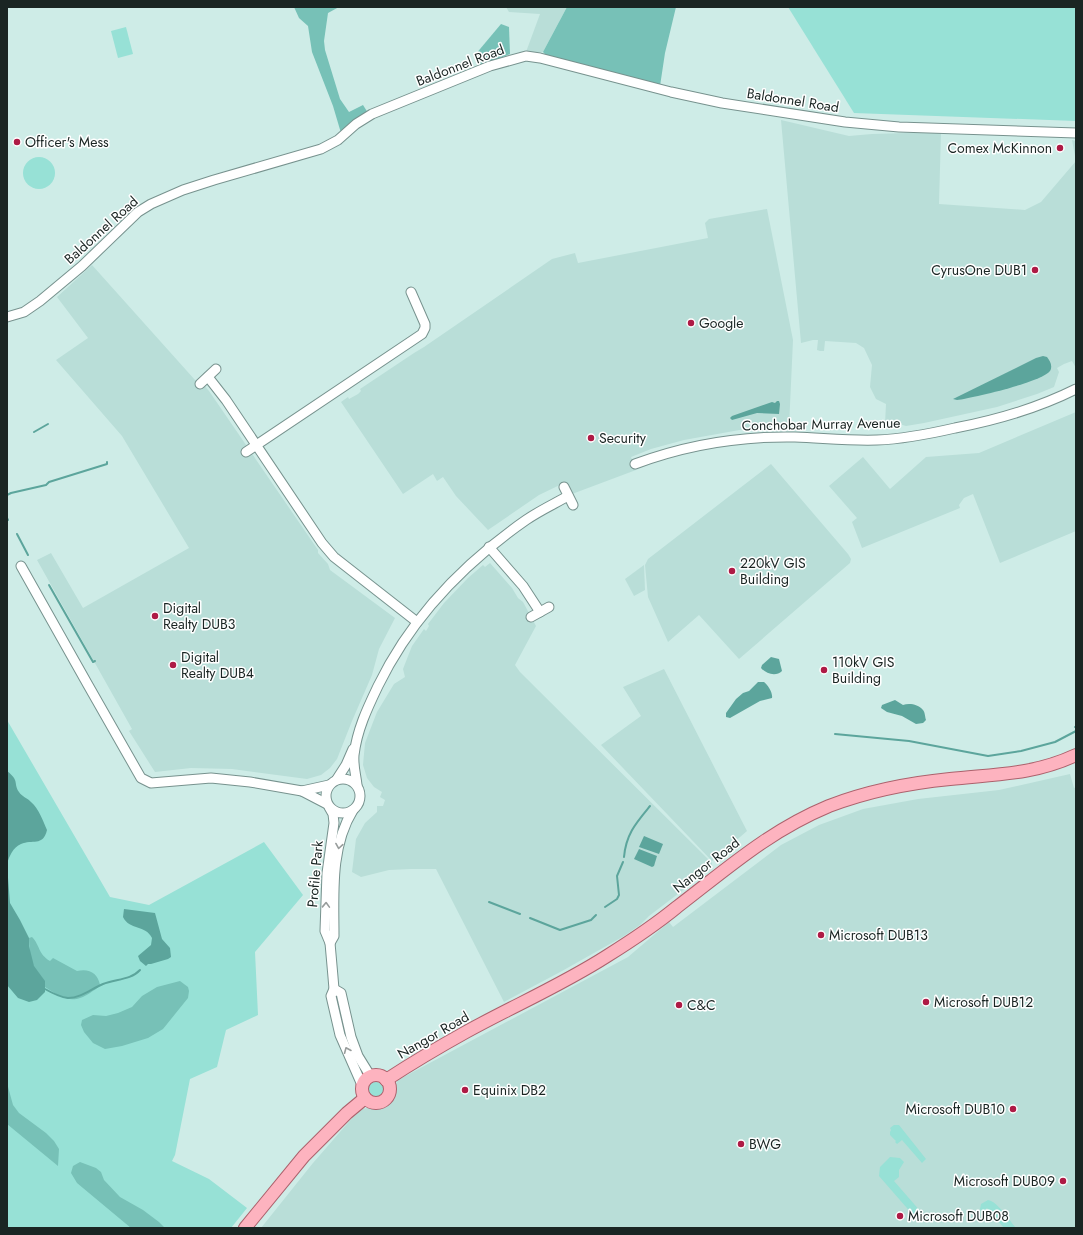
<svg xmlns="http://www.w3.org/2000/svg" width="1083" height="1235" viewBox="0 0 1083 1235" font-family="Jost,sans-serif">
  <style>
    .built { fill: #b9ded8 }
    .green { fill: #97e1d6 }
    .forest { fill: #77c1b7 }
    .water { fill: #5ca59c }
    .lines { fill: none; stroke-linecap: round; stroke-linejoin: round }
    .stream { stroke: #5ca59c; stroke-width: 2 }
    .minor-casing { stroke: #77928e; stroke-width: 11 }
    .major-casing { stroke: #ac616c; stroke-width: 14 }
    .minor { stroke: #fff; stroke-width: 9 }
    .major { stroke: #fdb3bf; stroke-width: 12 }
    .oneway { stroke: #989d9c }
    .poi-dot { fill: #ae1a45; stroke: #fff; stroke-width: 1.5 }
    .labels { text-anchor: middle; stroke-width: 3; stroke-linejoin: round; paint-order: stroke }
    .street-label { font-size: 14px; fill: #1a2523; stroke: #fff }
    .poi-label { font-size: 14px; fill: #1a2523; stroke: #fff; text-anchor: start }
  </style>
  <rect width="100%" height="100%" fill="#ceece7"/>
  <!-- built -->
  <g class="built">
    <polygon points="506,7 567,7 543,52 526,52 540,14 509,12"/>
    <polygon points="781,120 849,136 872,134 941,132 939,204 1025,210 1041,202 1076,161 1072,140 1076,141 1076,368 1072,361 1064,364 1057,368 1059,372 1054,387 1037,394 997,407 924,423 906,426 896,423 885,424 886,404 876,399 870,387 872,365 864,348 856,343 825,341 824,351 820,351 817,350 818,340 813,340 801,343"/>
    <polygon points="767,209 793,340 789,427 768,427 745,429 684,440 651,449 631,457 636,470 572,494 566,482 539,495 488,530 456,496 443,477 437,481 433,474 403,494 341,402 348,397 349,399 358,394 361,391 360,389 414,353 424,347 552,259 575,253 578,263 708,238 705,223 709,219"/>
    <polygon points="92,265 195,380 198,380 204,385 209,391 318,550 318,553 328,564 330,570 395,618 379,649 372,675 352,721 337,759 330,768 321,775 307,779 232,769 191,768 155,772 129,731 132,729 37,560 51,553 83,608 189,548 122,436 56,360 88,338 57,297"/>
    <polygon points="1076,412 1076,531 1000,563 973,494 964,498 959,505 960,508 862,548 852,522 857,518 829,486 863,457 890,489 926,457 979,453"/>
    <polygon points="771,464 848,554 851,559 850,563 739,659 699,615 668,642 648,597 645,565 648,559"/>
    <polygon points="490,563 512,588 518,598 523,602 536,626 515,665 520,672 712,863 712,868 649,916 640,925 624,936 562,971 504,1002 436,869 411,869 389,870 361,877 352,872 356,839 365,823 377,812 377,806 383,806 385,800 380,797 382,792 374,787 367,778 363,765 365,743 377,712 394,684 405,677 403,669 412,646 424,629 426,631 429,626 428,624 444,603 468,578 483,565 485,567"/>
    <polygon points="644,565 645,590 634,596 625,579"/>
    <polygon points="664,669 747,831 712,861 601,745 641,716 623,687"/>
    <polygon points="1070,774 1074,788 1076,787 1076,1228 261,1228 313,1163 360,1109 384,1106 392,1100 393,1095 393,1089 398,1080 628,957 669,922 673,927 781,845 819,825 863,809 918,799 999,790"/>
  </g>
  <!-- green -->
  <g class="green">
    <polygon points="788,7 1076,7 1076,121 854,113"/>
    <polygon points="126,27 133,54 118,58 111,31"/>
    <circle cx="39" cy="173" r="16"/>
    <polygon points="7,720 110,897 149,905 264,842 303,895 255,952 258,1015 226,1030 217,1067 190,1079 175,1155 172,1161 209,1179 247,1208 231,1228 7,1228"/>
    <circle cx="376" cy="1090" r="8"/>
    <polygon points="894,1125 899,1125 926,1159 922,1163 902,1140 897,1144 895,1142 896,1141 890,1135 890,1132 891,1130 890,1128"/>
    <polygon points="890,1157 900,1158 904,1162 899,1170 899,1177 894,1181 921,1212 918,1215 923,1221 920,1223 879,1176 880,1167"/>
    <path d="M988,1200C997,1201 1010,1221 1016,1228H1004L987,1208L982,1213L980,1209L981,1204Z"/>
  </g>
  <!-- forest -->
  <g class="forest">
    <polygon points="294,7 339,7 328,13 324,41 325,50 340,99 349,112 363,105 368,113 341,133 333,106 312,52 308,26 299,18"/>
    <polygon points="567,7 676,7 665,53 660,86 548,57 543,52"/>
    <polygon points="501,24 509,27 510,54 481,66 475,55"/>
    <path d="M32,937C40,945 38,954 50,961L53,958L77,971C89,968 98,973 100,985C97,989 94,990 90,993C72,1005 62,998 45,987C45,978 39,975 34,967C30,959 29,947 29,938Z"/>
    <polygon points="180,981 188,987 189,991 188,998 163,1029 148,1038 122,1046 105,1049 93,1043 84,1032 81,1025 82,1020 93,1015 106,1016 118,1013 132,1007 142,996 157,987"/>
    <polygon points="7,1083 13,1105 19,1113 46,1133 54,1141 59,1149 58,1166 7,1124"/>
    <polygon points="80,1162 96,1168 101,1172 104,1180 120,1197 143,1210 159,1222 165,1228 131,1228 77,1183 71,1173 73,1166"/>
  </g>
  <!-- water -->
  <g class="water">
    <path d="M1043,356L1047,357C1050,361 1053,366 1050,371C1042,382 972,398 957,400L953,399L1036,358Z"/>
    <polygon points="777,401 779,401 780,404 779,414 757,413 732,420 730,418 732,416 772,402 775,403"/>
    <path d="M771,657L779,659L782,671C776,677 766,674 761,668L762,665Z"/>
    <path d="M758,682H764C768,685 773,693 772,698L760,701L730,718L726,717V713L736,699L743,693L749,691Z"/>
    <path d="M895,700L903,705C909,703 918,704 923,710C925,712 925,717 926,720L923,723L916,724L902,716L887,712L881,708L882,705Z"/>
    <path d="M7,771C20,781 13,783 19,792C22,797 28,798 31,802C39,809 43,821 47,830C43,847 32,839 21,844C13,847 9,857 7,864Z"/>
    <polygon points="644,836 663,844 659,854 639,847"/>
    <polygon points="639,849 657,856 654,866 652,867 634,859"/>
    <polygon points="7,865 10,903 20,920 29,938 29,946 34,966 45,981 45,992 37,1000 29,1002 18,998 7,985"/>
    <path d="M124,909L155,913L162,939L170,948L171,957L168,959L151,964H148L146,966L140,961L138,956L151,945L152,938C146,925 129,930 123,917Z"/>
  </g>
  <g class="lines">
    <!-- stream -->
    <g class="stream">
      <polyline points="34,432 48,424"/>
      <polyline points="7,495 11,493 46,485 49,482 107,464 107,462"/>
      <polyline points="7,518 8,520"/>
      <polyline points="17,534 28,555"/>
      <polyline points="49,585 93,662 95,661"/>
      <polyline points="1075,727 1076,727"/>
      <polyline points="835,734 909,741 988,756 1021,751 1055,742 1076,731"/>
      <path d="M624,857C626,834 636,823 650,806"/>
      <polyline points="489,902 520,914"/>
      <polyline points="605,907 617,899 619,895 617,876 623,862"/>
      <polyline points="530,918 560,930 591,920 596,915"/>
      <path d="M45,989C52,993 59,997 68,998C81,998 91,989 103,984C115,979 131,980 140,970"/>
    </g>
    <!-- minor casing -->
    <g class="minor-casing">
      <g id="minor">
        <polyline points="7,317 24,312 40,301 82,266 138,212 151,204 183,190 214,180 321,149 338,140 356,124 372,114 490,66 526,56 540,58 671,92 722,103 845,122 899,127 1076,133"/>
        <polyline points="208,377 226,400 322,543 334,557 417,622"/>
        <polyline points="200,384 216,369"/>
        <polyline points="246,452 422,334 425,328 425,324 411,292"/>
        <path d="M635,464C686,445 741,436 795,437C823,438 850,441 877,440C904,439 929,434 955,428C997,420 1038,408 1076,389"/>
        <polyline points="564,487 573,505"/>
        <polyline points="489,547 523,586 540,612"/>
        <polyline points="21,566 88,685 141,778 151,783 211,778 250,782 302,791 327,804"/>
        <polyline points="531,617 549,607"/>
        <circle cx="343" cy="796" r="17"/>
        <polyline points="337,779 346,765 353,749"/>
        <path d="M357,785C356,775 353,766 354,755C357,730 367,709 378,686C411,618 464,563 526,520C539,511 554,504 568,496"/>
        <polyline points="302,791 329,785"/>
        <polyline points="329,807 333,814 334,823 327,873 325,931 330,943 333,977 334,989 331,996 340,1035 362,1085"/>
        <path d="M330,943L334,936C334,894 330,847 353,810"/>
        <polyline points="334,989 341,993 351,1037 358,1056 371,1077"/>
      </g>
    </g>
    <!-- major casing -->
    <g class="major-casing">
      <g id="major">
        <circle cx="376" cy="1089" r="14"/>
        <path d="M386,1080C412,1063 439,1047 466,1032C513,1006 562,985 607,956C631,941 655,925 677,907C728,868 769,831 829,806C868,791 909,783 950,779C996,774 1033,775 1076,755"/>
        <polyline points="245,1228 304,1156 347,1113 365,1098"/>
      </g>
    </g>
    <!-- minor -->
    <use href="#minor" class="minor"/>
    <!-- major -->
    <use href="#major" class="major"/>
  </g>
  <!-- one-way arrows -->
  <defs><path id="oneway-chevron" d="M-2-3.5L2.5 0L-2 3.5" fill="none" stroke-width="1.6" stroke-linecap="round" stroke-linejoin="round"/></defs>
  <g class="oneway">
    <use href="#oneway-chevron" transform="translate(339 846) rotate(99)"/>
    <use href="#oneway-chevron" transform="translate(326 905) rotate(-88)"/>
    <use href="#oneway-chevron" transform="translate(347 1050) rotate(-113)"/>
  </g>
  <!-- markers -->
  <g class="poi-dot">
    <circle cx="17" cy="142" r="4"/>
    <circle cx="1060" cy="148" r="4"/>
    <circle cx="1035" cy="270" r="4"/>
    <circle cx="691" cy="323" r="4"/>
    <circle cx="591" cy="438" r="4"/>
    <circle cx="732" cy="571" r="4"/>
    <circle cx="155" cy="616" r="4"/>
    <circle cx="173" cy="665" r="4"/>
    <circle cx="824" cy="670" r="4"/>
    <circle cx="821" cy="935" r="4"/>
    <circle cx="926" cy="1002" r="4"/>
    <circle cx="679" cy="1005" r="4"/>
    <circle cx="465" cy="1090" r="4"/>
    <circle cx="1013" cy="1109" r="4"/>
    <circle cx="741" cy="1144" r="4"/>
    <circle cx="1063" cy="1181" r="4"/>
    <circle cx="900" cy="1216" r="4"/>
  </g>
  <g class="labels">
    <!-- street labels -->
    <g class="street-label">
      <text transform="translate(460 65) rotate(-21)" y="5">Baldonnel Road</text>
      <text transform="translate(793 100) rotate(9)" y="5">Baldonnel Road</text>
      <text transform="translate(101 230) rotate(-42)" y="5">Baldonnel Road</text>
      <text transform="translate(821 424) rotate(-1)" y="5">Conchobar Murray Avenue</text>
      <text transform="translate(706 865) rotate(-38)" y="5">Nangor Road</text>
      <text transform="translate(315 874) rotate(-85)" y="5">Profile Park</text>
      <text transform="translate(433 1035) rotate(-30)" y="5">Nangor Road</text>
    </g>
    <!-- poi labels -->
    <g class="poi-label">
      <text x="25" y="147">Officer's Mess</text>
      <text x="1052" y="153" text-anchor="end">Comex McKinnon</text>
      <text x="1027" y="275" text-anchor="end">CyrusOne DUB1</text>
      <text x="699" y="328">Google</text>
      <text x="599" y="443">Security</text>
      <text x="740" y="568">220kV GIS<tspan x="740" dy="16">Building</tspan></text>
      <text x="163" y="613">Digital<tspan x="163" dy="16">Realty DUB3</tspan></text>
      <text x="181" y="662">Digital<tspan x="181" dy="16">Realty DUB4</tspan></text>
      <text x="832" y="667">110kV GIS<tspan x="832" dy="16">Building</tspan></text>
      <text x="829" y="940">Microsoft DUB13</text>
      <text x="934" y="1007">Microsoft DUB12</text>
      <text x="687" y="1010">C&amp;C</text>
      <text x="473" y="1095">Equinix DB2</text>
      <text x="1005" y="1114" text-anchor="end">Microsoft DUB10</text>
      <text x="749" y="1149">BWG</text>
      <text x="1055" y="1186" text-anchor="end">Microsoft DUB09</text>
      <text x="908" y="1221">Microsoft DUB08</text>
    </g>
  </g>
  <!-- border -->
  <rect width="1083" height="1235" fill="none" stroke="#1a2523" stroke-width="16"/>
</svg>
